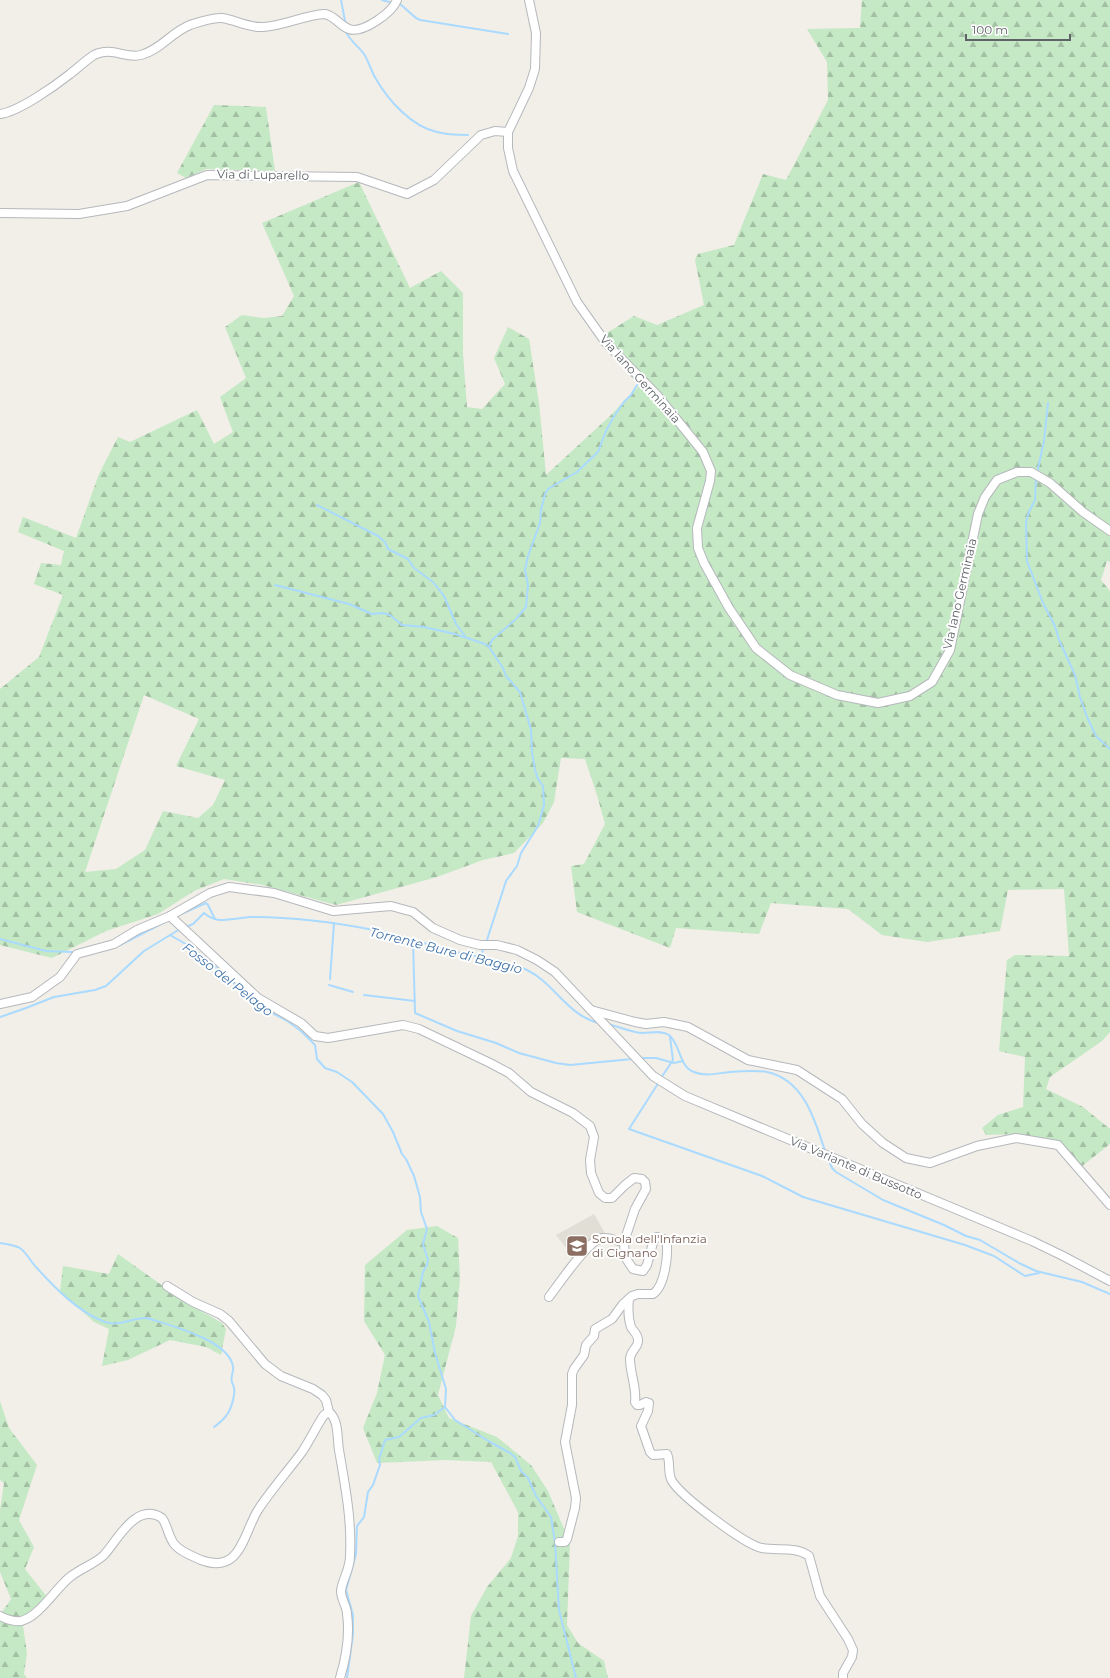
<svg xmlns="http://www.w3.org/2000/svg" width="1110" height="1678" viewBox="0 0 1110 1678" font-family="Montserrat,sans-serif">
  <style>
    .education { fill: #e1ded6 }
    .forest { fill: url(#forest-firs); fill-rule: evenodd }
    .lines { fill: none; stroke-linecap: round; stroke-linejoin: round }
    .stream { stroke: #aadaff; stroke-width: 2 }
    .minor-casing { stroke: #b5b8bc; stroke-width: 10 }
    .minor { stroke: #fff; stroke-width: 8 }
    .labels { text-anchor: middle; stroke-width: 4; stroke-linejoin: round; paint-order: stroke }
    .street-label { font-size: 12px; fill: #5f6368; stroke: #fff }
    .education-label { font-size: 12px; fill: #785e54; stroke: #fff; text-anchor: start }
    .water-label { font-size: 13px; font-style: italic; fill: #4174aa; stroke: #fff }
  </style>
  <defs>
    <pattern id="forest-firs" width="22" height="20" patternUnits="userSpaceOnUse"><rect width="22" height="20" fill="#c5e8c5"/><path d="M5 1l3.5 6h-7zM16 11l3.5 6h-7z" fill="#a3c0a4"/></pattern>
  </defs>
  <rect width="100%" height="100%" fill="#f1efe8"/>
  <!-- education -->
  <polygon class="education" points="594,1214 605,1233 574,1258 556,1235"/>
  <!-- forest -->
  <g class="forest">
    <path d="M862,0H1110V562L1107,561L1101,580L1110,591V1032L1102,1041L1050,1077L1046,1089L1083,1107L1110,1129V1144L1081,1167L1058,1141L1014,1134L986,1135L982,1128L998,1115L1023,1107L1025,1057L999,1051L1007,960L1015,955L1069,956L1064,889L1008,890L1000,931L927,942L882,935L848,909L771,903L759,934L676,928L670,948L577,912L571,866L584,864L605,824L597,795L585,759L561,758L554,802L543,823L514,853L483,860L437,877L336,905L263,885L224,879L194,891L158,914L106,931L52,958L0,945V689L39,657L63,595L34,584L41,563L61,565L64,551L18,532L23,517L76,538L99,474L118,437L130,442L197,410L214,444L233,432L220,397L246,378L225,327L242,315L264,318L282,316L294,296L262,223L359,182L410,288L441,271L463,293V354L467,407L482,409L505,384L494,358L508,327L529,339L539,403L546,475L610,416L639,386L599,338L634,316L657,325L704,305L695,260L698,254L734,245L763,174L786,180L828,100L827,62L807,29L860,28ZM144,695L199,719L176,766L225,780L213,805L198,818L163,811L145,850L116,869L85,872Z"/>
    <polygon points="214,105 266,107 275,171 206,169 186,178 177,173"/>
    <polygon points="437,1226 458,1238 460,1278 456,1326 438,1395 449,1418 497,1437 531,1465 548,1491 570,1543 567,1625 578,1643 604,1661 608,1678 464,1678 471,1616 487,1587 511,1558 518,1536 518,1512 491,1462 446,1460 377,1463 363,1428 377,1393 385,1355 364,1321 365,1265 407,1230"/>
    <polygon points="118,1254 184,1301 222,1323 226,1329 221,1355 206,1347 170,1340 128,1360 102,1366 109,1329 94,1322 60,1291 63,1266 109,1274"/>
    <polygon points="0,1401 9,1428 37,1465 19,1520 34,1547 25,1569 51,1602 23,1626 27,1653 24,1674 27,1678 0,1678 0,1615 11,1599 0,1572 0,1510 4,1483 0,1480"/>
  </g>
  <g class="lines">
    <!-- stream -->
    <g class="stream">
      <polyline points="341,0 346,26"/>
      <polyline points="382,0 393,3"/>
      <polyline points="397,3 400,4 416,18 420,20 508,34"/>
      <path d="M345,30C349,40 358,46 364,54C369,62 371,71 376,79C388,100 412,127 437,132C447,135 458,135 468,135"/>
      <polyline points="1037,473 1044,441 1048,403"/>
      <polyline points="1036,478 1035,500 1028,514 1026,523 1027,561 1043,603 1055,626 1059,640 1075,675 1080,697 1087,717 1096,736 1110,749"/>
      <polyline points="317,505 378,536 385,542 388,549 408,559 414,568 433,582 444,596 456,624 465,636"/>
      <polyline points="275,585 349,604 372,614 383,613 390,615 402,625 424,627 455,634 485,644 489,647 503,668 506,676 520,692 531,730 532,752 535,770 538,779 543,786 544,805 538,826 521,853 517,866 506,881 486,943"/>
      <polyline points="489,647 492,640 516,619 526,607 528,585 525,570 528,556 540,523 541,510 545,494 548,489 577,472 598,452 606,431 613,418 623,403 631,395 637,385"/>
      <polyline points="179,915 206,903 208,905 215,919"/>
      <path d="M186,927L193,924L204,913C209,917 214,920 220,920C230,920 240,918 250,917C292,917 333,922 374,930C402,935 429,946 456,952C479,958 506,959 527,970C554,983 568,1016 599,1023"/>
      <polyline points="170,935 191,947 219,970 260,1007 286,1020 301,1031 315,1045 317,1059 325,1068 337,1072 352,1082 383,1114 393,1132 402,1154 406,1159 414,1176 420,1197 421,1212 427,1229 423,1244 428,1260 427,1265 423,1272 418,1296 429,1322 435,1353 446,1389 445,1407 455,1420 490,1442 510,1453 515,1457 521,1471 528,1478 536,1496 551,1517 555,1542 559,1610 576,1678"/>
      <polyline points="0,939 46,951 72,952"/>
      <polyline points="413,941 415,1013 457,1031 496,1043 519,1053 556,1063 570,1065 632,1059"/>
      <polyline points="120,945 167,921"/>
      <polyline points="480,958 484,947"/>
      <polyline points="330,979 334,923"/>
      <polyline points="329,985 353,992"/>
      <polyline points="364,995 415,1001"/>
      <polyline points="0,1017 26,1008 54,997 95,990 106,986 144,951 180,929"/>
      <path d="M607,1024C619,1026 631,1033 643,1033C651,1033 662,1030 669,1035C681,1045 679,1067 694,1072C706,1077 718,1073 730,1072C741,1071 756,1070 767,1072C804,1080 815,1120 825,1151"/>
      <polyline points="641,1058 656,1058 674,1063 683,1061"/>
      <polyline points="661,1078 673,1060 670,1037"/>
      <polyline points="659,1082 629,1129 762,1176 803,1197 965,1245 994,1256 1025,1276 1039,1273"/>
      <polyline points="828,1159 832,1168 836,1172 883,1200 944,1225 966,1236 980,1240 1019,1263 1036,1271 1082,1282 1110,1294"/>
      <path d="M0,1243C7,1244 15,1245 20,1248C26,1252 31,1262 36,1267C55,1288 78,1312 105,1322C119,1327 133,1317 147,1318C168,1325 230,1340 233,1367C234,1372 230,1377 232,1382C232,1384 234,1386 234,1388C235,1392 234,1396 233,1400C230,1413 225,1419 214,1427"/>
      <polyline points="347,1678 353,1634 353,1615 346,1590 356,1554 357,1526 364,1517 368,1492 373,1485 380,1465 379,1459 385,1440 399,1437 421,1418 434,1415 445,1407"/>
    </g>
    <!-- minor casing -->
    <g class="minor-casing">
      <g id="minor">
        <polyline points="529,0 536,33 535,69 529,88 508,132 508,148 513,171 577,302 606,343 657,395 703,452 711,471 710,481 697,528 698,548 704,563 729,608 756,648 790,675 837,695 878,703 910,696 932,682 950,650 978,514 985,497 997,480 1017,472 1031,472 1050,483 1083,512 1110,531"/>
        <path d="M0,114C18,112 55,86 70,74C78,68 86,60 94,55C112,46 125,59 141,55C160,50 172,32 190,25C199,22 213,17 222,18C236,20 248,28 263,27C284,26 304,15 325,14C335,16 340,26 349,29C362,34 392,13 397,0"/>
        <polyline points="0,213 79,214 127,206 207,175 357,177 407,194 434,180 481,135 495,131 508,132"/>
        <path d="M170,916L258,998L301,1023L315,1036L328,1038L403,1025L419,1029L490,1063L509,1073L531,1092L573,1113L590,1126L594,1137L590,1160L591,1173L599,1193L605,1198H612L625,1185L634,1178L642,1179L645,1182L646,1189L635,1209L624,1242L625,1257L633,1269L643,1271L647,1265L654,1239L657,1237L666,1240C669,1253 665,1286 653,1294H638L632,1296L623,1304L612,1319L595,1329L594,1336L586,1345L584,1355L574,1369L572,1374V1405L565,1442L576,1498L575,1508L567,1539L565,1542H559"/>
        <polyline points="0,1004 32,997 60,977 77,954 114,944 137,930 170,916 210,893 229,887 274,893 333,911 391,906 413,912 433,928 460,940 480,945 497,945 517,950 537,960 555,972 653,1076 685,1096 1032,1241 1063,1256 1110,1281"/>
        <polyline points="591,1010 635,1022 646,1024 664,1022 688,1027 748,1060 797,1070 842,1099 862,1124 883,1143 906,1158 930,1163 977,1146 1016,1138 1058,1145 1110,1205"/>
        <polyline points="167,1286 193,1302 220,1314 229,1321 265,1364 281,1376 313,1389 322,1395 326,1400 329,1412"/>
        <path d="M549,1297C559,1284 585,1245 599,1239C605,1236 617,1241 624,1242"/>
        <path d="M629,1299C628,1308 628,1318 631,1327C633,1331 638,1334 638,1340C639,1347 630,1351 630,1359C630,1373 637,1388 635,1402L637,1405H640L646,1402L649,1403L648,1411L641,1426L650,1452L653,1455L667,1454C671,1462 667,1473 672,1481C681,1496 745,1545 762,1548C777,1551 796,1546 809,1556L820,1596L848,1639L853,1650L852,1657L843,1673V1678"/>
        <path d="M0,1616C6,1619 13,1622 21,1621C39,1617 56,1588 70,1577C81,1568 95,1564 104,1555C117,1541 136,1501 162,1518C168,1526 168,1537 175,1545C181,1552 192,1556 201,1560C241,1575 243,1534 258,1510C271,1490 288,1471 302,1452C310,1440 316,1427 324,1415L329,1412C339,1420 337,1438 339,1450C345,1485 352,1520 350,1556C350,1570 342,1580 341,1591C341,1600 347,1606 347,1614C350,1635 346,1658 340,1678"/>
      </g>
    </g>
    <!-- minor -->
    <use href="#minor" class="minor"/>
  </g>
  <!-- icons -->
  <defs>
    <g id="school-square" transform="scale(1.15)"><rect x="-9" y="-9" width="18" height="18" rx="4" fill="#8d6e63" stroke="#fff"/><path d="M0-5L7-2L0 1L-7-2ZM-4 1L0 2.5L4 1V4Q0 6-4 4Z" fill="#fff"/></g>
  </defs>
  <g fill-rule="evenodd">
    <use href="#school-square" x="577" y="1246"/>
  </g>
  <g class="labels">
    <!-- street labels -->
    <g class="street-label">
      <text transform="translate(263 175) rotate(1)" y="4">Via di Luparello</text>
      <text transform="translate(640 379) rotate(48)" y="4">Via Iano Germinaia</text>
      <text transform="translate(960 594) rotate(-77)" y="4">Via Iano Germinaia</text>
      <text transform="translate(856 1168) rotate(23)" y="4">Via Variante di Bussotto</text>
    </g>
    <!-- education labels -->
    <g class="education-label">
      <text x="592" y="1243">Scuola dell'Infanzia<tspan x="592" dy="14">di Cignano</tspan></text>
    </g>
    <!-- water labels -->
    <g class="water-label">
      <text transform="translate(446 950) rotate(14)" y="5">Torrente Bure di Baggio</text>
      <text transform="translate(228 979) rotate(38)" y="5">Fosso del Pelago</text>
    </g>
  </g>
  <!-- scale -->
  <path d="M966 34v6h104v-6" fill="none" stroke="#5f6368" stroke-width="2"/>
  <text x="972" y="34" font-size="12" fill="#5f6368" stroke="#ffffff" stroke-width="3" paint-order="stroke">100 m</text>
</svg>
